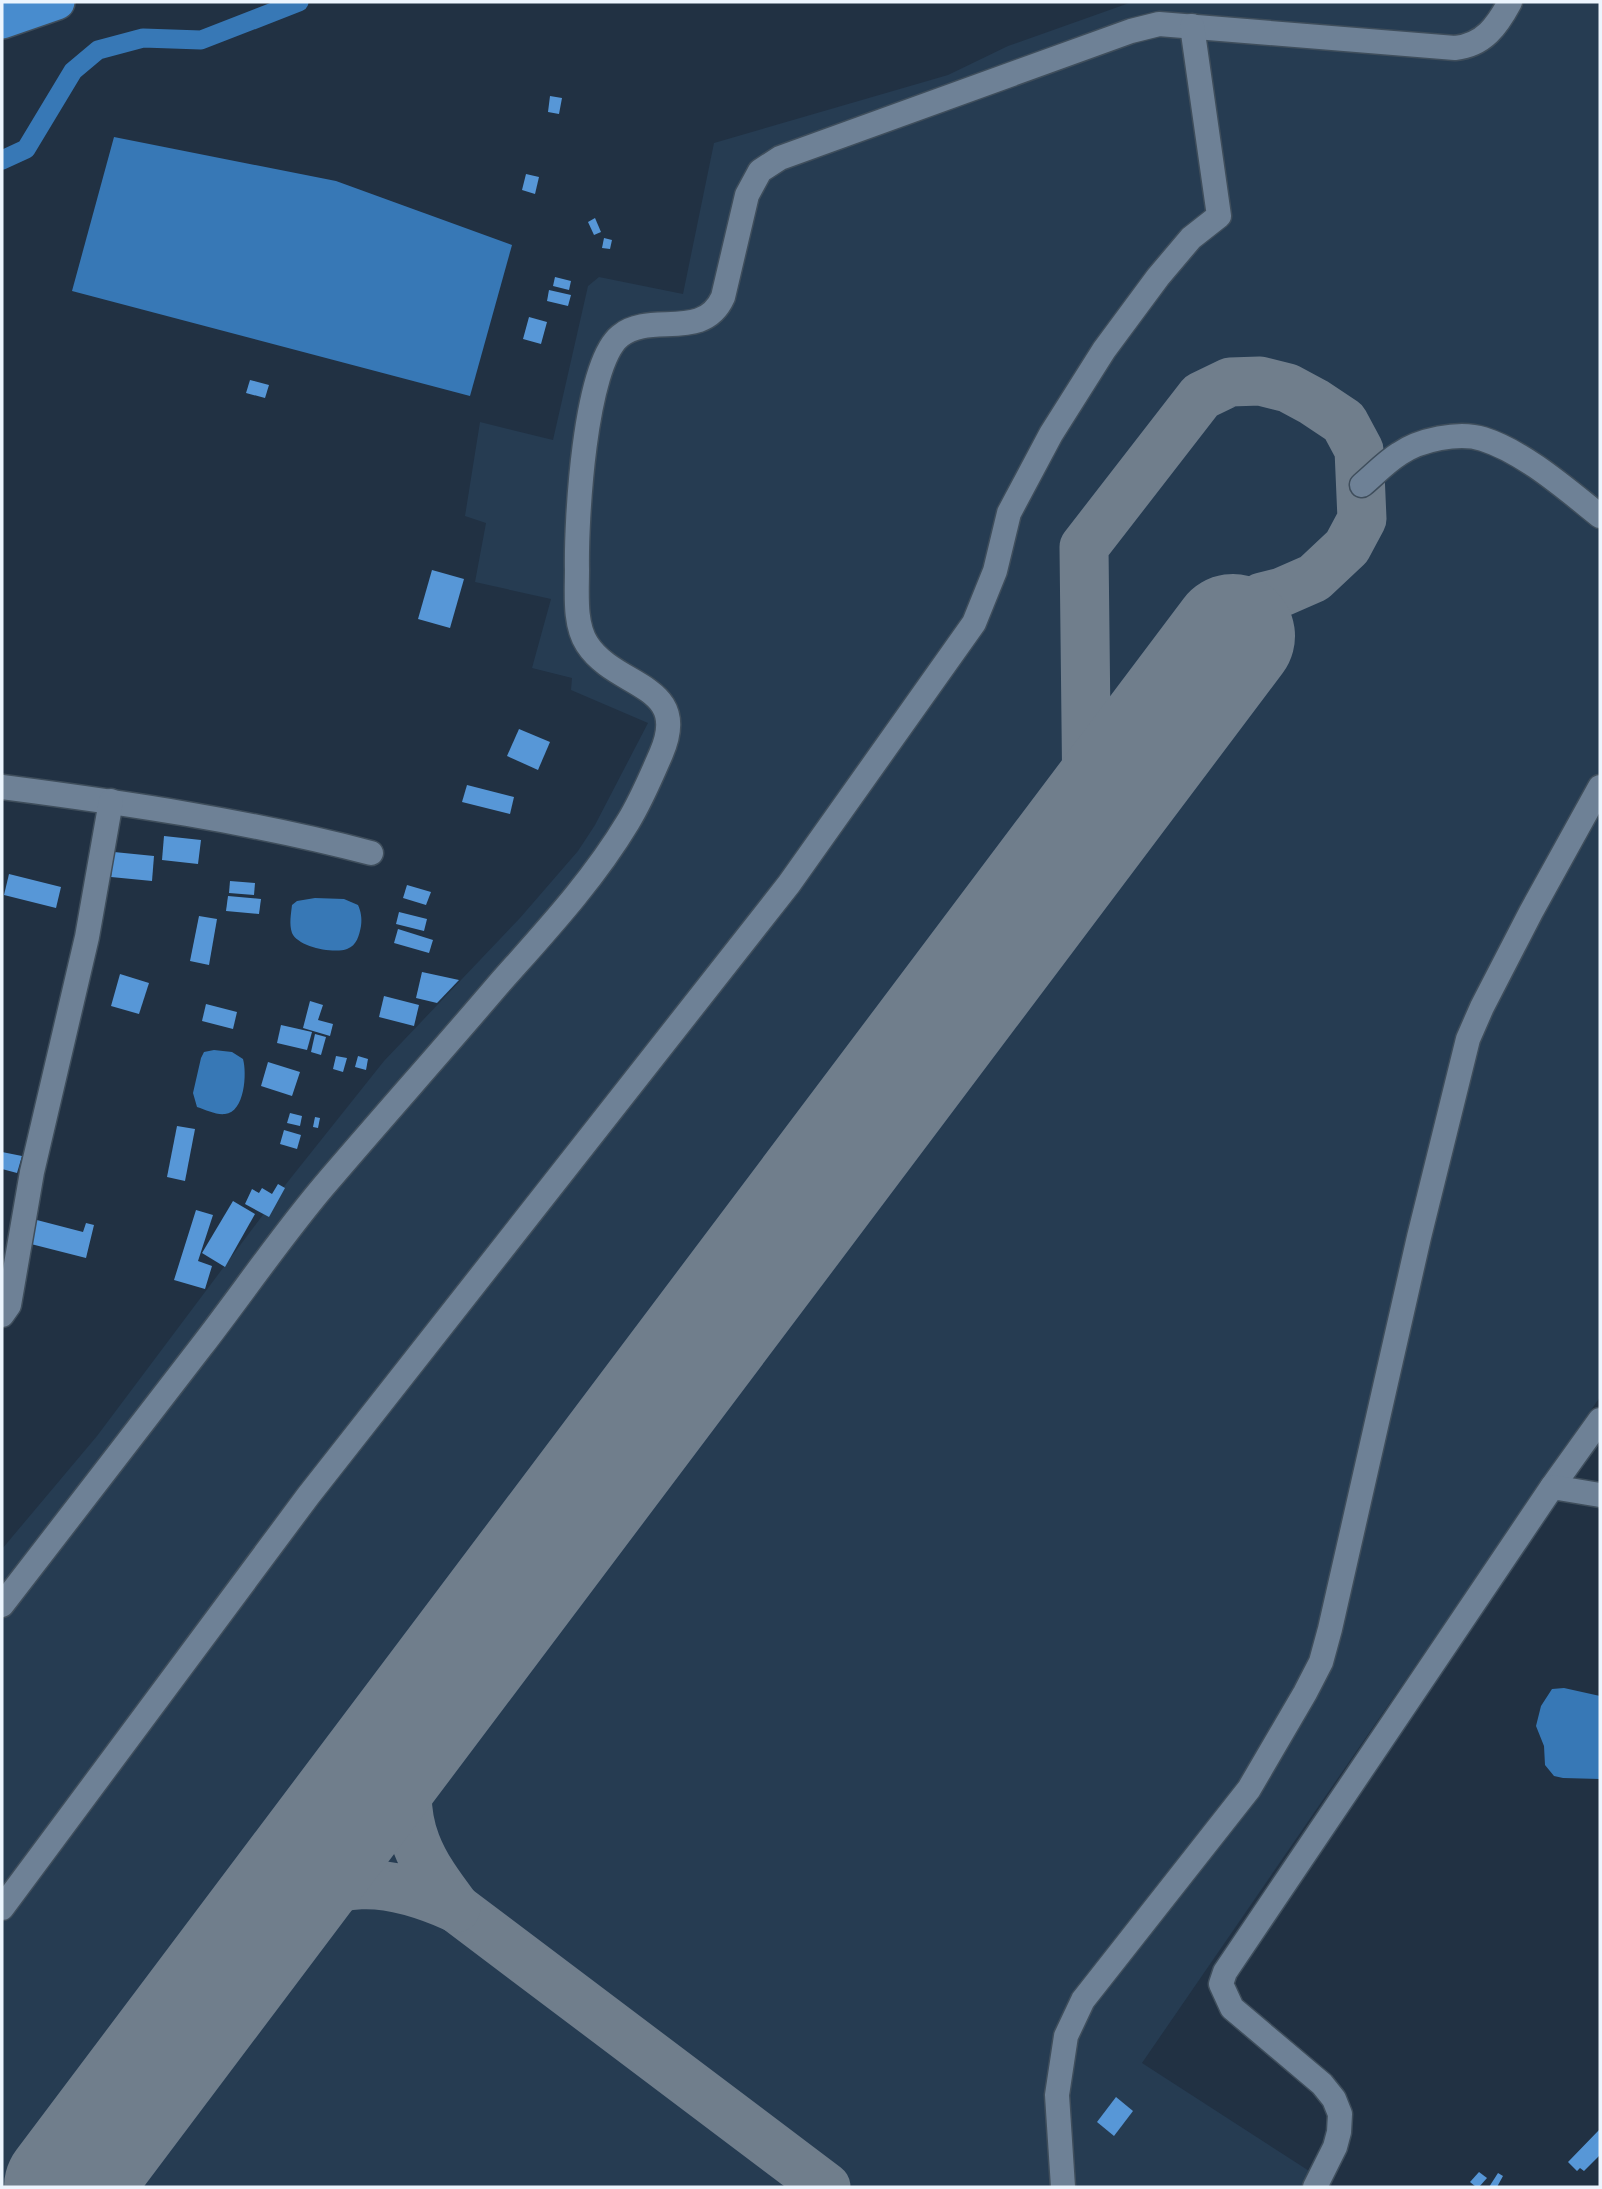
<svg xmlns="http://www.w3.org/2000/svg" width="1602" height="2189" viewBox="0 0 1602 2189" font-family="Rubik,sans-serif">
  <style>
    .built { fill: #263c52 }
    .water { fill: #3778b6 }
    .lines { fill: none; stroke-linecap: round; stroke-linejoin: round }
    .canal { stroke: #3778b6; stroke-width: 19 }
    .taxiway { stroke: #707e8c; stroke-width: 49 }
    .runway { stroke: #707e8c; stroke-width: 124 }
    .building { fill: #5797d7 }
    .minor-casing { stroke: #3f4e5c; stroke-width: 27 }
    .highway-casing { stroke: #3f4e5c; stroke-width: 38 }
    .minor { stroke: #6e8196; stroke-width: 24 }
    .highway { stroke: #488cce; stroke-width: 35 }
  </style>
  <rect width="100%" height="100%" fill="#213143"/>
  <!-- built -->
  <polygon class="built" points="1132,2 1600,2 1600,1397 1142,2063 1334,2187 2,2187 2,1549 97,1436 286,1184 384,1061 520,918 578,851 595,825 648,723 571,690 572,678 532,668 551,599 475,582 486,523 465,516 480,422 553,440 588,286 599,277 683,294 714,143 948,75 1008,46"/>
  <!-- water -->
  <g class="water">
    <polygon points="114,137 336,181 512,245 470,396 72,291"/>
    <path d="M315,898L344,899L358,905C361,912 362,918 361,926C359,936 357,945 347,949C334,954 298,947 292,933C289,924 291,914 292,905L297,901Z"/>
    <path d="M214,1050L232,1052L243,1059C247,1073 245,1112 225,1114C216,1115 206,1110 197,1107L193,1093L201,1058L204,1052Z"/>
    <polygon points="1564,1688 1600,1696 1600,1779 1563,1778 1554,1776 1545,1765 1544,1746 1536,1726 1541,1706 1552,1689"/>
  </g>
  <g class="lines">
    <!-- canal -->
    <polyline class="canal" points="2,160 26,149 73,71 98,50 143,38 201,40 299,2"/>
    <!-- taxiway -->
    <g class="taxiway">
      <polyline points="1080,839 1087,809 1084,547 1201,396 1230,382 1260,381 1288,388 1314,402 1344,422 1359,450 1362,519 1347,547 1314,578 1282,592 1262,597 1233,636"/>
      <polyline points="456,1908 826,2187"/>
      <path d="M269,1918C338,1876 382,1875 456,1908C441,1888 425,1867 416,1843C402,1808 406,1764 419,1730C423,1718 431,1707 436,1695"/>
    </g>
    <!-- runway -->
    <polyline class="runway" points="66,2187 1233,636"/>
  </g>
  <!-- building -->
  <g class="building">
    <polygon points="550,96 562,98 559,114 548,112"/>
    <polygon points="526,174 539,177 535,194 522,190"/>
    <polygon points="595,218 601,232 594,235 588,222"/>
    <polygon points="604,238 612,240 610,249 602,248"/>
    <polygon points="555,277 571,281 569,290 553,286"/>
    <polygon points="549,290 571,295 568,306 547,301"/>
    <polygon points="529,317 547,322 541,344 523,339"/>
    <polygon points="250,380 269,385 265,398 246,393"/>
    <polygon points="432,570 464,579 450,628 418,619"/>
    <polygon points="519,729 550,742 538,770 507,756"/>
    <polygon points="467,785 514,797 510,814 462,802"/>
    <polygon points="164,836 201,840 198,864 162,860"/>
    <polygon points="114,852 154,856 152,881 111,877"/>
    <polygon points="9,874 61,887 56,908 4,895"/>
    <polygon points="230,881 255,883 254,895 229,893"/>
    <polygon points="407,885 431,892 426,905 403,898"/>
    <polygon points="228,896 261,899 259,914 226,911"/>
    <polygon points="399,912 427,919 424,931 396,924"/>
    <polygon points="199,916 217,919 209,965 190,961"/>
    <polygon points="398,929 433,940 429,953 394,943"/>
    <polygon points="422,972 459,980 437,1003 416,998"/>
    <polygon points="120,974 149,983 139,1014 111,1006"/>
    <polygon points="384,996 419,1005 414,1026 379,1017"/>
    <polygon points="310,1001 323,1005 318,1020 333,1024 330,1036 303,1028"/>
    <polygon points="206,1004 237,1012 233,1029 202,1021"/>
    <polygon points="281,1025 312,1032 307,1050 277,1043"/>
    <polygon points="315,1034 326,1037 321,1055 311,1052"/>
    <polygon points="336,1056 347,1058 343,1072 333,1069"/>
    <polygon points="358,1056 368,1059 366,1070 355,1067"/>
    <polygon points="268,1062 300,1072 292,1096 261,1086"/>
    <polygon points="290,1113 302,1116 300,1126 287,1123"/>
    <polygon points="315,1117 320,1118 318,1128 313,1127"/>
    <polygon points="177,1126 195,1129 185,1181 167,1177"/>
    <polygon points="284,1130 301,1135 297,1149 280,1144"/>
    <polygon points="2,1152 22,1156 17,1173 2,1169"/>
    <polygon points="278,1184 285,1188 269,1217 245,1204 252,1189 259,1193 262,1188 272,1194"/>
    <polygon points="233,1201 255,1214 225,1267 202,1253"/>
    <polygon points="196,1210 213,1215 198,1261 212,1266 205,1289 174,1280"/>
    <polygon points="33,1219 83,1232 86,1223 94,1225 86,1258 27,1243"/>
    <polygon points="1116,2097 1133,2111 1114,2136 1097,2122"/>
    <polygon points="1600,2129 1600,2155 1584,2171 1580,2168 1577,2171 1568,2162"/>
    <polygon points="1479,2172 1487,2178 1479,2187 1476,2187 1470,2182"/>
    <polygon points="1498,2173 1503,2176 1497,2187 1489,2187"/>
  </g>
  <g class="lines">
    <!-- minor casing -->
    <g class="minor-casing">
      <g id="minor">
        <path d="M1362,485C1374,475 1386,462 1399,454C1419,440 1459,431 1483,439C1524,452 1566,489 1600,516"/>
        <path d="M2,787C126,803 249,821 371,853"/>
        <polyline points="2,1315 9,1305 32,1172 87,937 111,801"/>
        <polyline points="1552,1487 1600,1420"/>
        <path d="M2,1605C68,1519 135,1433 201,1347C242,1294 280,1238 323,1187C381,1119 440,1053 498,985C544,933 592,882 628,822C641,801 651,777 661,754C692,683 616,689 587,644C574,624 577,593 577,570C576,523 584,365 620,336C650,311 703,342 723,297L747,195L760,171L780,158L1131,31L1159,24L1455,48C1484,45 1497,26 1510,2"/>
        <polyline points="2,1908 308,1496 789,884 974,623 995,571 1009,513 1051,434 1104,350 1158,277 1191,238 1219,216 1192,26"/>
        <polyline points="1063,2187 1057,2095 1066,2036 1083,2000 1249,1789 1305,1693 1321,1662 1330,1629 1419,1237 1468,1039 1482,1007 1531,912 1600,787"/>
        <polyline points="1315,2187 1335,2147 1339,2132 1340,2114 1334,2099 1322,2084 1232,2008 1221,1984 1225,1972 1552,1487 1600,1495"/>
      </g>
    </g>
    <!-- highway casing -->
    <g class="highway-casing">
      <polyline id="highway" points="2,21 57,2"/>
    </g>
    <!-- minor -->
    <use href="#minor" class="minor"/>
    <!-- highway -->
    <use href="#highway" class="highway"/>
  </g>
  <!-- border -->
  <rect width="1602" height="2189" fill="none" stroke="#ecf5fe" stroke-width="7"/>
</svg>
